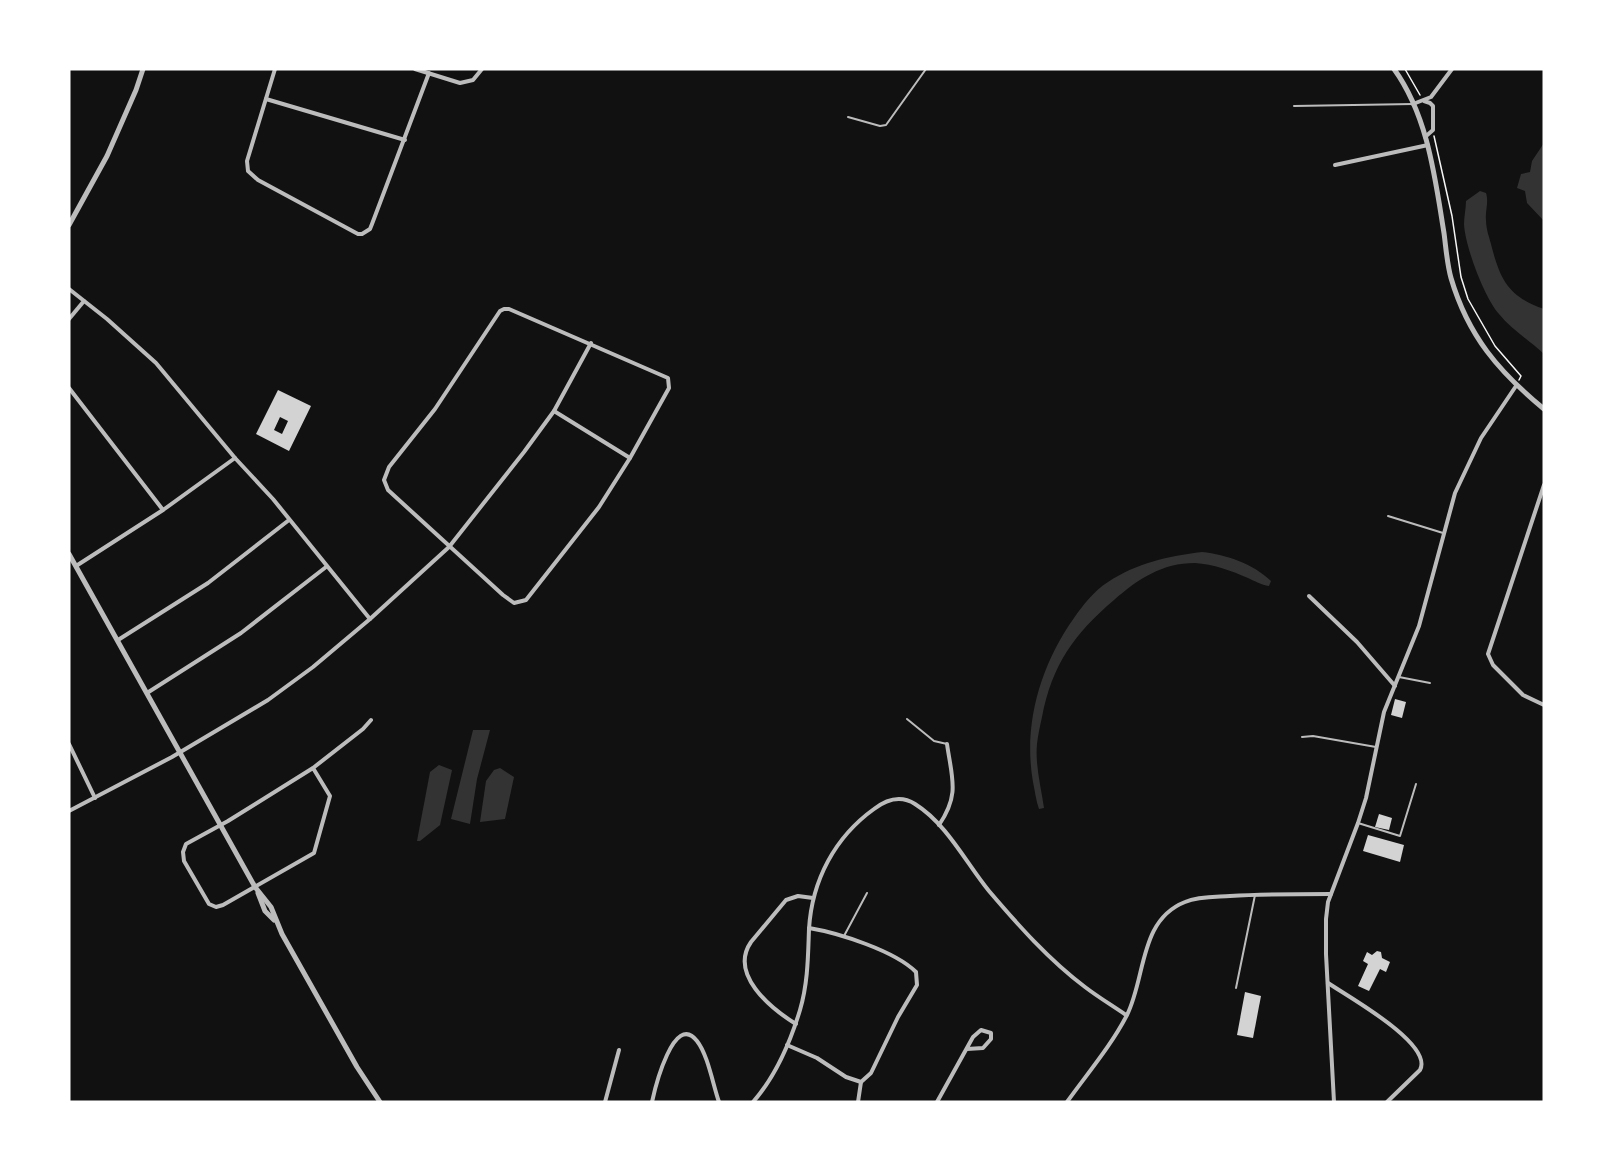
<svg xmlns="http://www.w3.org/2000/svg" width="1613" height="1171" viewBox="0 0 1613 1171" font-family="'Noto Sans',sans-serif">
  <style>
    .water { fill: #333 }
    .building { fill: #d3d3d3; fill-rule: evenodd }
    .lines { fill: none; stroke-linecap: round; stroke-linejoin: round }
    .path { stroke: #f5f5f5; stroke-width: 1.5 }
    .service { stroke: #bcbcbc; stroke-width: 2 }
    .minor { stroke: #bcbcbc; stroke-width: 4 }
    .tertiary { stroke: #bcbcbc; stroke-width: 5 }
  </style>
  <rect width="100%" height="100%" fill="#111"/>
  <!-- water -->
  <g class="water">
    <polygon points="1544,143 1544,221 1527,203 1525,191 1517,188 1521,174 1530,172 1532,161"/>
    <path d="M1480,191L1486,193C1489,203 1485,210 1486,220C1486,230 1490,239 1492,248C1501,282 1510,297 1544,309V354C1530,341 1511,329 1499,314C1484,297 1465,246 1464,224C1464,217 1466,208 1466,201Z"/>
    <path d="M1202,552C1227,555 1252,563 1271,581L1269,586C1261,585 1255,581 1248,578C1232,571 1213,564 1195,563C1162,563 1138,579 1114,600C1074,634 1052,665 1042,717C1040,726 1038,735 1037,744C1035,765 1041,787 1044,808L1039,809C1036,801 1035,791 1033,782C1023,725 1040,666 1074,618C1083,605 1094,591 1108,582C1137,563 1168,556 1202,552Z"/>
    <polygon points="473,730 490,730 477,779 470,824 451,819"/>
    <polygon points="439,765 452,770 440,825 420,841 417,841 430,772"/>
    <polygon points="500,768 514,777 505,819 480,822 486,781 494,770"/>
  </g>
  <!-- building -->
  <g class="building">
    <path d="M278,390L311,406L289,451L256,434ZM280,417L288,421L282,434L274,430Z"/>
    <polygon points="1395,699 1406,702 1402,718 1391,715"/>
    <polygon points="1379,814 1392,818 1389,830 1375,827"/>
    <polygon points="1368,835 1404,845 1400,862 1363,851"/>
    <polygon points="1377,951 1381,952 1382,958 1390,962 1386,972 1380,969 1369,991 1358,986 1368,964 1363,961 1367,952 1372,955"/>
    <polygon points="1245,992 1261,996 1253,1038 1237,1035"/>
  </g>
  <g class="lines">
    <!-- path -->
    <g class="path">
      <polyline points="1405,69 1420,95"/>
      <polyline points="1434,136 1452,216 1461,277 1468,299 1495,346 1521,376 1519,380"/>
    </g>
    <!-- service -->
    <g class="service">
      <polyline points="1294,106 1413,104"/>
      <polyline points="848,117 880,126 886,125 926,69"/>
      <polyline points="1388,516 1443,533"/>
      <polyline points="1399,677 1430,683"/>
      <polyline points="907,719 934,741 947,744"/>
      <polyline points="1302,737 1313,736 1376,747"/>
      <polyline points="1358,823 1400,836 1416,784"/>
      <polyline points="844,936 867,893"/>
      <polyline points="1236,988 1255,895"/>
    </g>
    <!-- minor -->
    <g class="minor">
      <polyline points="275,69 247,161 248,171 258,180 358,234 362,234 370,229 372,224 429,73"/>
      <polyline points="415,69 460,83 473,80 482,69"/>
      <polyline points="266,99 405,140"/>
      <polyline points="1424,101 1430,103 1433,106 1433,130 1425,137"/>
      <polyline points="1413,104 1431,97 1452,69"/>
      <polyline points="1335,165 1428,145"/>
      <polyline points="69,289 107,319 156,363 235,458 273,499 370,619"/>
      <polygon points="504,309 509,309 668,378 669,388 630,458 599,507 526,600 514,603 503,595 388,490 384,480 389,467 435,409 500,311"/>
      <polyline points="69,319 84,301"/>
      <polyline points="69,388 163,510"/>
      <polyline points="554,411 630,458"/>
      <polyline points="1544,485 1488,654 1493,665 1523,695 1544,705"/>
      <polyline points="76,566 163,510 235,458"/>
      <polyline points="1309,596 1357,642 1395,686"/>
      <polyline points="118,640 208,583 289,520"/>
      <polyline points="147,693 241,633 326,567"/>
      <polyline points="69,744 95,798"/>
      <polyline points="313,768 330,796 314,853 223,905 216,907 209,904 184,861 183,852 186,844 228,821 313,768 363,729 371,720"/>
      <polyline points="69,811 172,757 268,700 313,667 370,619 449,547 524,452 554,411 591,343"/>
      <path d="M939,825C960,794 952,779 947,744"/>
      <path d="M1328,983C1347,996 1434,1044 1420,1070L1387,1102"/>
      <path d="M796,1024C770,1008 729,974 751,942L786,900L798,896L813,898"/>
      <path d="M787,1045L817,1058L846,1077L861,1082L871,1073L898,1017L917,985L916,972C895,951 839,933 809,928"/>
      <polyline points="605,1102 619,1050"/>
      <path d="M652,1102C655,1088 674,1011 697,1041C708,1055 713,1085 719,1102"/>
      <path d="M753,1102C776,1076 790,1043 800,1010C808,983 808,956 809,929C812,880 835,837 874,809C887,799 901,795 915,804C947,824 966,863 989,891C1018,925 1049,960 1085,987C1098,997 1113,1006 1126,1015"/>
      <polyline points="858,1102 861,1082"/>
      <polyline points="937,1102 973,1037 981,1030 991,1033 991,1039 983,1048 967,1049"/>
      <path d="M1067,1102C1087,1074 1111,1046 1127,1015C1146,977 1139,920 1185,902C1199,896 1216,897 1230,896C1264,894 1298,894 1331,894"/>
      <polyline points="1334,1102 1326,954 1326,919 1328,902 1358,823 1366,798 1384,712 1419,626 1455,493 1481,438 1516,386"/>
    </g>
    <!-- tertiary -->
    <g class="tertiary">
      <path d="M1394,69C1428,116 1435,178 1444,233C1446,248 1447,264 1451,278C1468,336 1499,372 1544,409"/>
      <polyline points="69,225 107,156 136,90 143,69"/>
      <polyline points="69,554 255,887 271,907 282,934 357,1067 380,1102"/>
      <polyline points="258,893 265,911 274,920"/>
    </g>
  </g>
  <!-- border -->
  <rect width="1613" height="1171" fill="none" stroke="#ffffff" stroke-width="141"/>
</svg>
